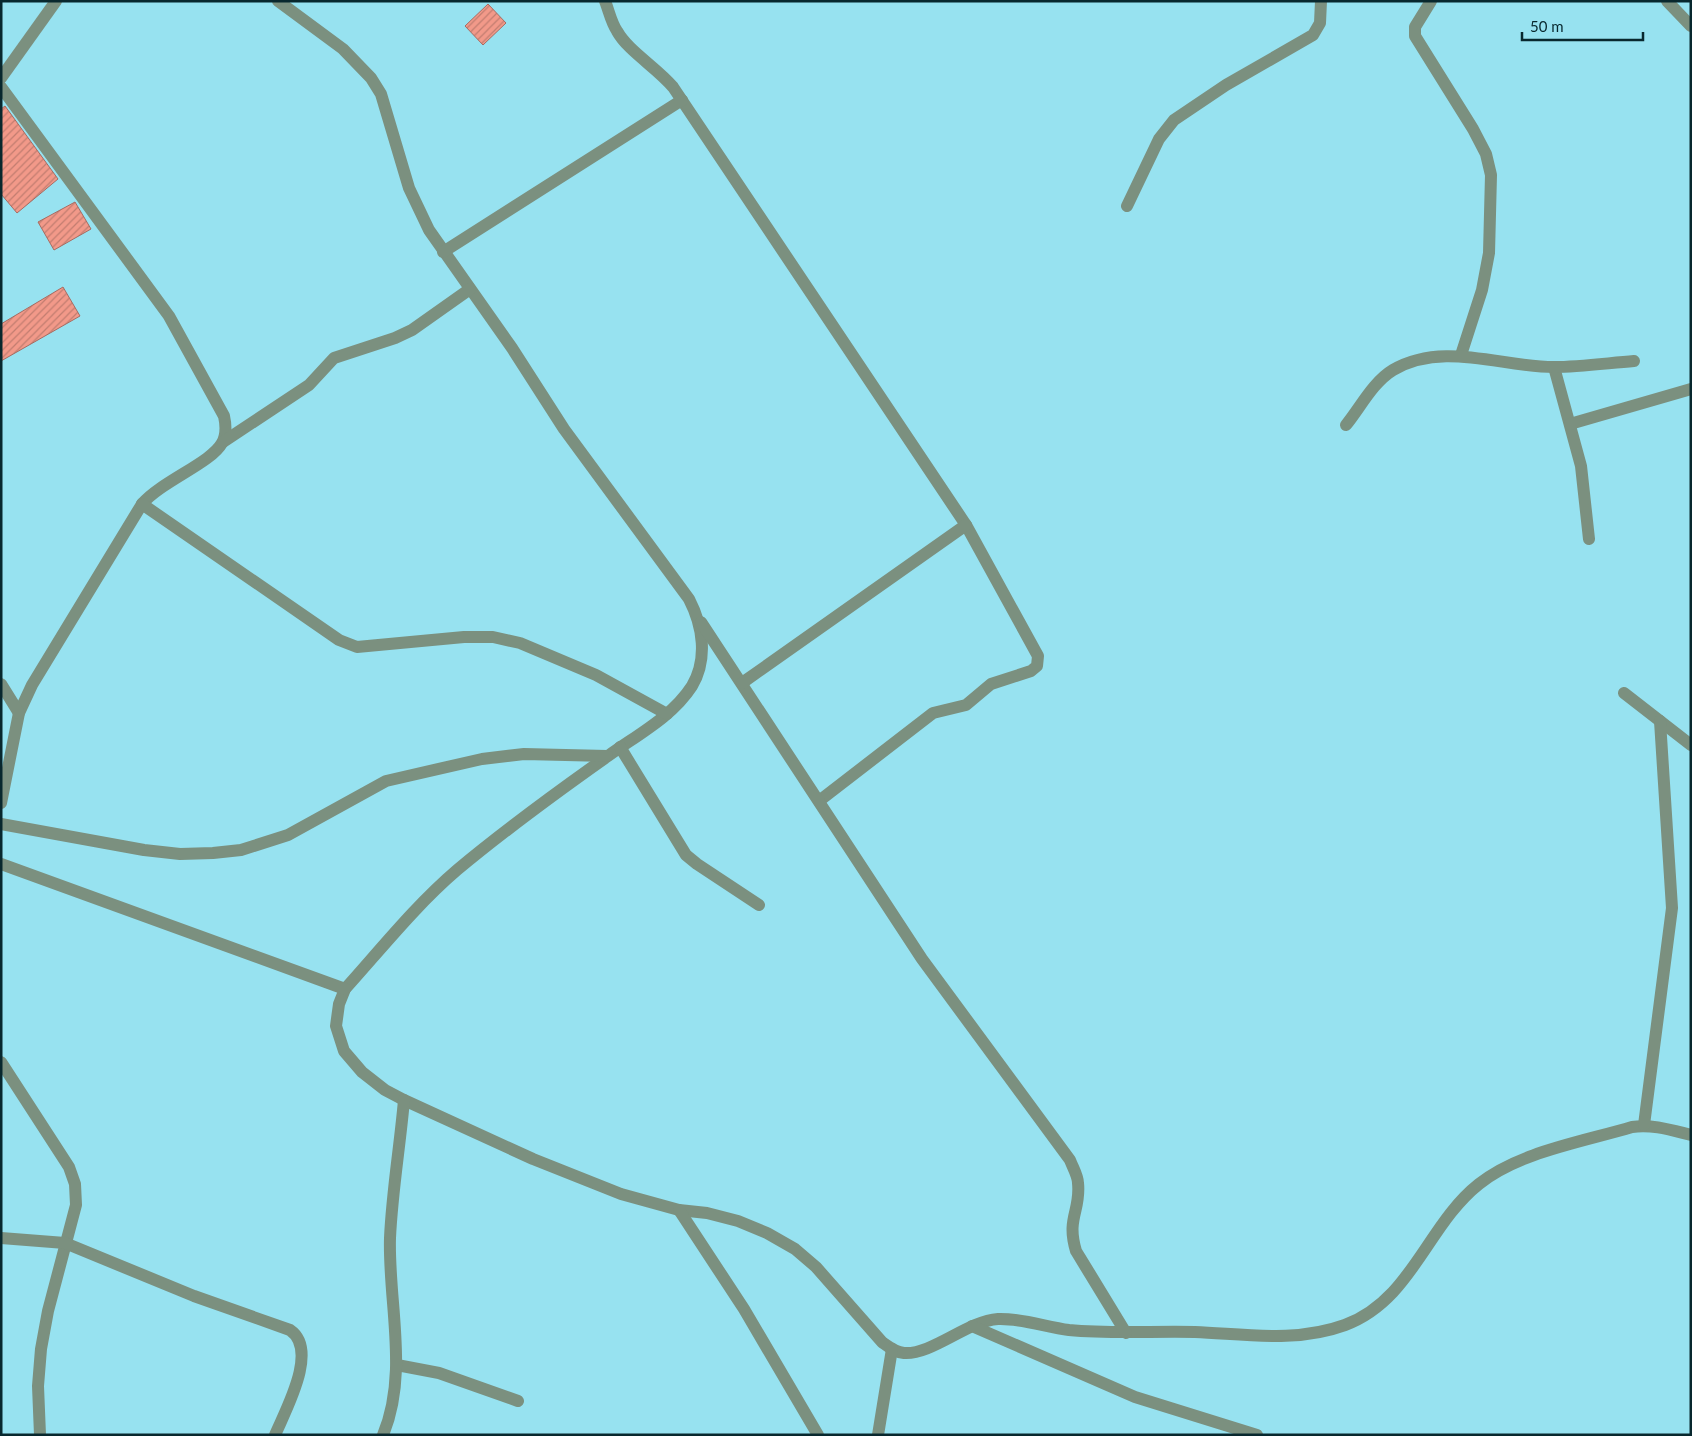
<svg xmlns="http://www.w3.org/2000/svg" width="1692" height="1436" viewBox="0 0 1692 1436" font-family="Lato,sans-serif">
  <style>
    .building { fill: url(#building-hatch); stroke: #a66c62 }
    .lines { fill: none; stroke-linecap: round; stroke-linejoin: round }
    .street { stroke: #7b907f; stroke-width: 12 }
  </style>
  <defs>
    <pattern id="building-hatch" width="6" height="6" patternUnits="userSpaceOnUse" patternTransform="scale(1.25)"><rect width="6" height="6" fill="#f29989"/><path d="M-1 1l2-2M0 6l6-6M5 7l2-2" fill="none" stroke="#c27d70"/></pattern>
  </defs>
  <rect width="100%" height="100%" fill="#97e2f0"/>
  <!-- building -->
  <g class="building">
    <polygon points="488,4 506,23 483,45 465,26"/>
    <polygon points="5,106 58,179 17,213 1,194 1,109"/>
    <polygon points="75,202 91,229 54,250 38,222"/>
    <polygon points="63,287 80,316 1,361 1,324"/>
  </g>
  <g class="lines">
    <!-- street -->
    <g class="street">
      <path d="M278,1L343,49L371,78L381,94L409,188L429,230L512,348L564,429L689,599C703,626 708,659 692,686C672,717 637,735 608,756C557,792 505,830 457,870C416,905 381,949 345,989L339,1004L336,1026L344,1051L362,1072L385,1090L404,1100L533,1159L621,1194L679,1210L707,1213L738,1221L767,1233L795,1249L816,1267L882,1342C889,1347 895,1352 904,1353C932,1355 967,1321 998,1319C1021,1318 1046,1327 1069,1330C1111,1334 1153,1331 1195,1332C1245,1334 1296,1343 1345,1325C1412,1300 1427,1225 1479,1184C1519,1152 1582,1142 1632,1127C1652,1124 1671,1130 1691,1135"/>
      <path d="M605,1C609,11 611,22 617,31C628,51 656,67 673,87L966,525L1038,656L1037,666L1031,671L991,684L966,705L933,713L819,801"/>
      <polyline points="1431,1 1415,27 1415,36 1473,129 1486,154 1491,175 1489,253 1482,290 1461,355"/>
      <polyline points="1667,1 1691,26"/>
      <polyline points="1,78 56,1"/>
      <path d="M1,87L169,316L224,416C226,425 227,434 222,443C211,463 162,481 142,504L32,685L19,713L1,803"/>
      <polyline points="1127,206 1159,139 1174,120 1226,85 1313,35 1320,23 1321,1"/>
      <polyline points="443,252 682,100"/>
      <polyline points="1554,367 1581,466 1589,539"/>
      <polyline points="1570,424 1691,389"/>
      <path d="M1346,425C1360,408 1373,382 1393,370C1443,341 1501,367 1554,367C1580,367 1608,363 1634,361"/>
      <polyline points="223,442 309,385 334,358 395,338 412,330 470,289"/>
      <polyline points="142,504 339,640 357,647 464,637 493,637 520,643 596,675 667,714"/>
      <path d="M701,622L922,959L1070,1160C1073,1168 1078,1176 1078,1183C1081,1211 1066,1218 1076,1251L1126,1333"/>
      <polyline points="742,683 966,525"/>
      <polyline points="1,684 19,713"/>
      <polyline points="1624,693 1691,745"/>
      <polyline points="620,747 686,855 697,864 759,905"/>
      <polyline points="1,824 144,850 180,854 213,853 241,850 288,835 386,781 482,759 524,754 607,756"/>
      <polyline points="1,864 345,989"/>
      <polyline points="1,1062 69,1167 75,1184 76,1205 48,1311 41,1349 38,1386 40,1435"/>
      <polyline points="1644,1125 1672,908 1660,721"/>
      <polyline points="679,1210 744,1309 818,1435"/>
      <path d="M1,1238L65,1243L194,1296L290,1330C319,1350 286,1409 275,1435"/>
      <polyline points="972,1326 1135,1397 1257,1435"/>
      <polyline points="397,1365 439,1373 518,1401"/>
      <path d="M383,1435C409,1373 388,1302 390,1238C392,1192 400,1146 404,1100"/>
      <polyline points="878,1435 892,1349"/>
    </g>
  </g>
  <!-- border -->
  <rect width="1692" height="1436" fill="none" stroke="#08282e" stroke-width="5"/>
  <!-- scale -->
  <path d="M1522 32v8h121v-8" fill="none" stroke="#08282e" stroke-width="2.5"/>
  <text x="1530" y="32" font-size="15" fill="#08282e" stroke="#97e2f0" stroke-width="4" paint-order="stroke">50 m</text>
</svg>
